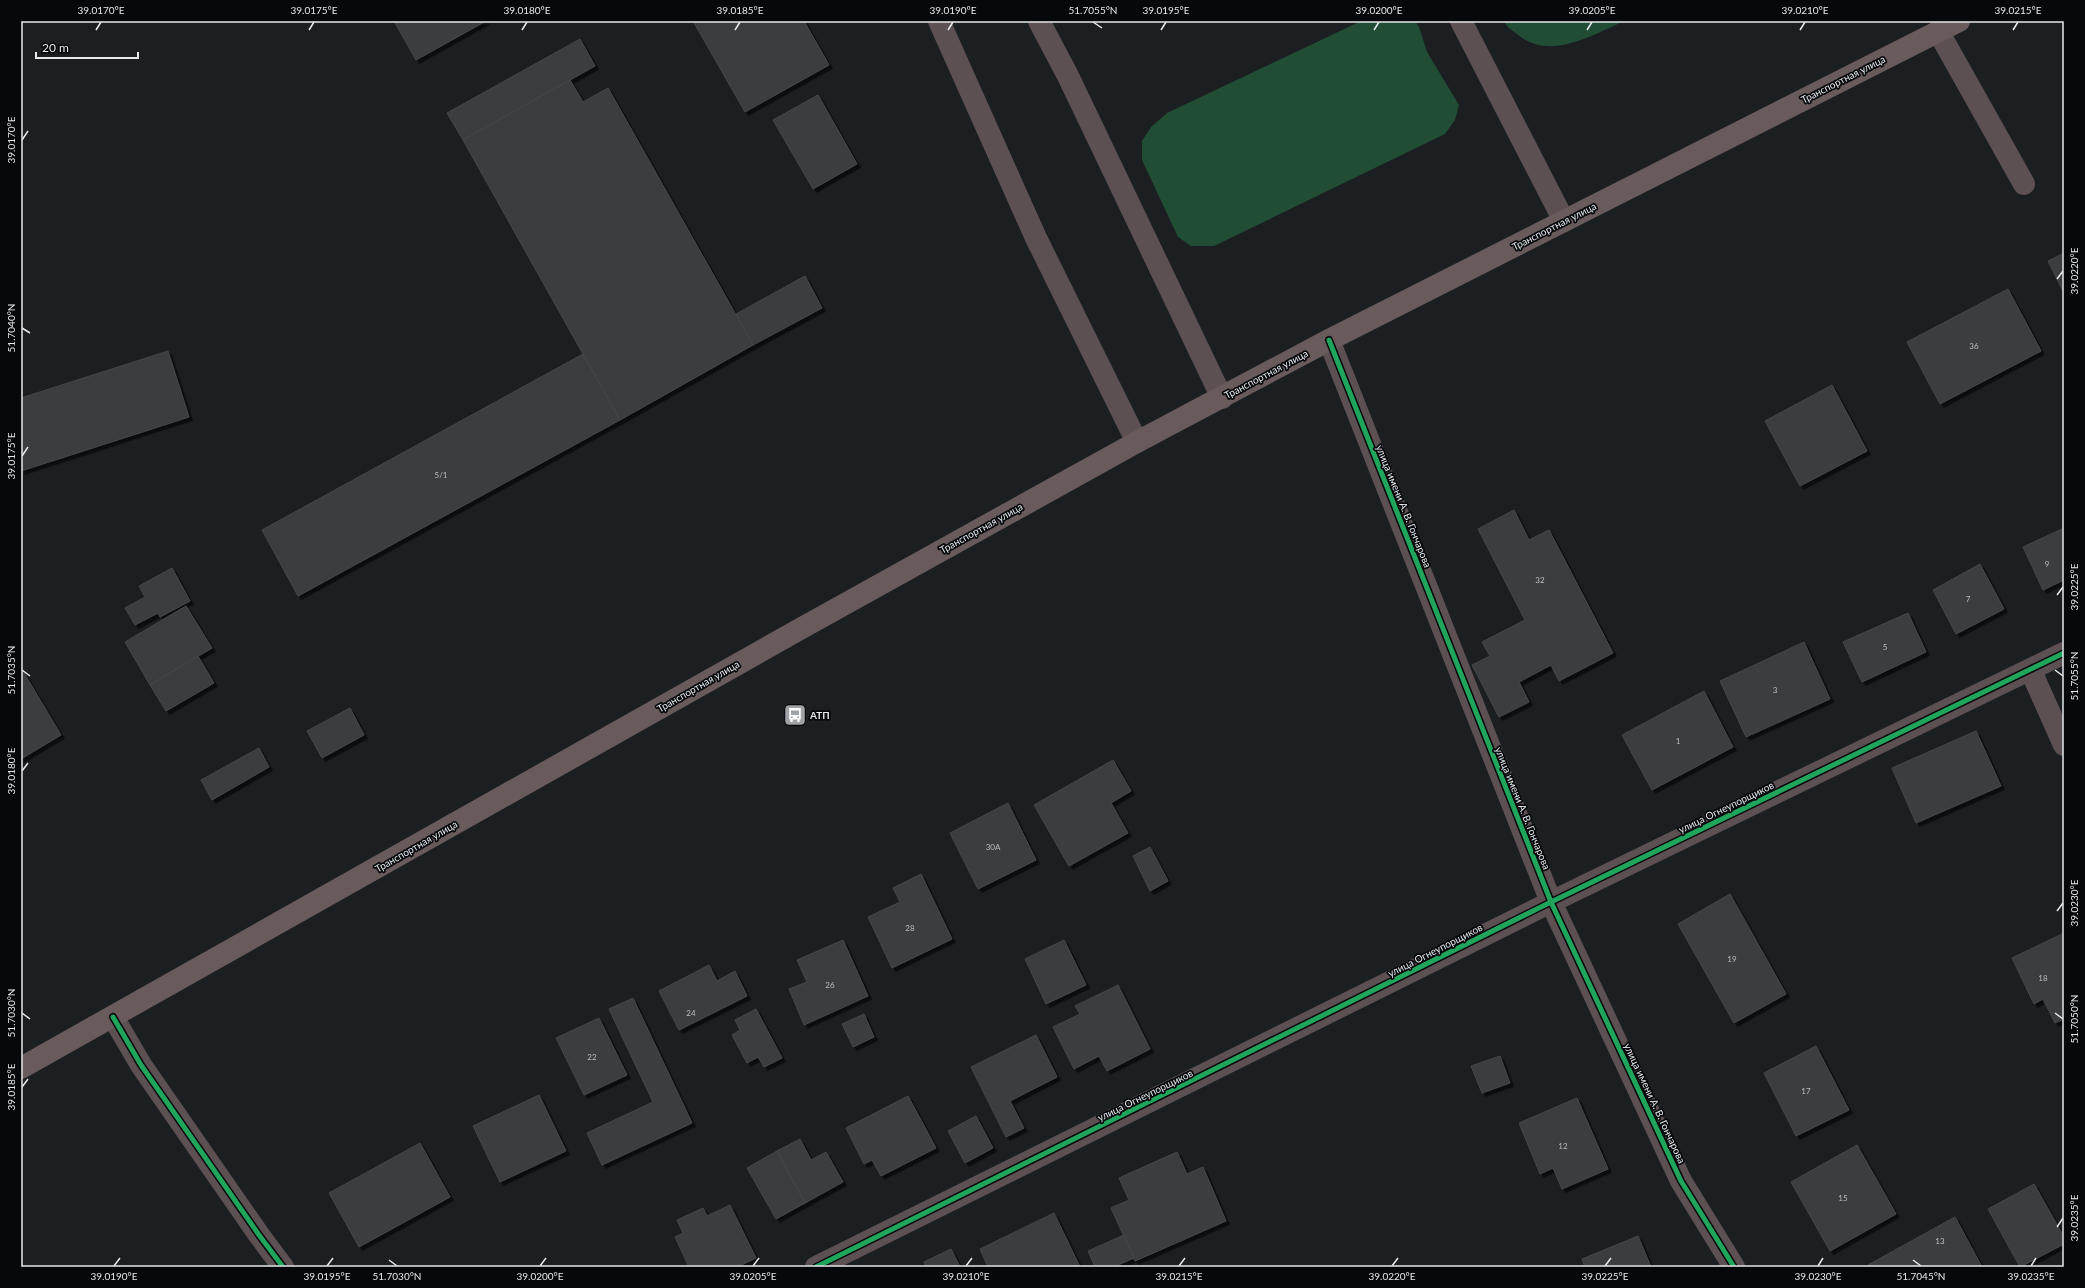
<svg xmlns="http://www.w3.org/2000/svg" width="2085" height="1288" viewBox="0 0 2085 1288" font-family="Lato,sans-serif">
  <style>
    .forest { fill: #214d35 }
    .building { fill: #3a3c3f; stroke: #45484b; filter: url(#shadow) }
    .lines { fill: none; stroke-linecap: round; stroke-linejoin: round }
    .minor { stroke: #5d5052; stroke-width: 22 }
    .major { stroke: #695a5b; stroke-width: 22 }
    .cycleway-casing { stroke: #06080b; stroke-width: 8 }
    .cycleway { stroke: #20a55d; stroke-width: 5 }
    .ticks { fill: none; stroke: #e5e9ed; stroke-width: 1.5 }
    .labels { text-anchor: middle; stroke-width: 3.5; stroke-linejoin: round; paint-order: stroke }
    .number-label { font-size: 8px; fill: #babec2 }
    .street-label { font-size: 10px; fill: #e5e9ed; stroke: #06080b }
    .poi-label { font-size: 10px; font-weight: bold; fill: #e5e9ed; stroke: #06080b; text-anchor: start }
    .neatline { fill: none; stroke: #e5e9ed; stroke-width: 1.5 }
    .ticks-label { font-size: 10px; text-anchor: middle; fill: #e5e9ed }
  </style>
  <defs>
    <filter id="shadow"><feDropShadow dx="3.5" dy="3.5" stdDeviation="0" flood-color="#0009"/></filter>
  </defs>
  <rect width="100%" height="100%" fill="#1c1f22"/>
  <!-- forest -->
  <g class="forest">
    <polygon points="1361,21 1415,21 1419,27 1427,52 1459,105 1455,120 1445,134 1214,246 1191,246 1178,237 1142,160 1142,141 1151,127 1167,113"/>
    <path d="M1504,21H1625C1591,35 1550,62 1517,34C1512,30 1506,27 1504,21Z"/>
  </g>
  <!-- building -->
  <g class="building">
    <polygon points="394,21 486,21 416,60"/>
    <polygon points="693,21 804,21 829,65 745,112"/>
    <polygon points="580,39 595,66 463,140 447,113"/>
    <polygon points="570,80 583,102 608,88 753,345 620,420 463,140"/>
    <polygon points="818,95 857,164 813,189 773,120"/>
    <polygon points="2064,253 2064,293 2048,261"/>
    <polygon points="805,276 822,308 753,345 736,314"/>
    <polygon points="2008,289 2041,351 1940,404 1907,342"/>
    <polygon points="168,351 189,417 21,471 21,398"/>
    <polygon points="583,354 620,420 298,596 262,530"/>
    <polygon points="1832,385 1867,451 1800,486 1765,421"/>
    <polygon points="1514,510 1529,540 1549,530 1613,653 1559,681 1551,665 1519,682 1529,702 1499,717 1472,665 1490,656 1482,642 1525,620 1478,529"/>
    <polygon points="2064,528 2064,580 2043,590 2023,547"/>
    <polygon points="1980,564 2004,609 1956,634 1933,590"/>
    <polygon points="172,568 190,601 160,617 158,613 135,625 125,608 145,597 139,586"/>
    <polygon points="186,606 212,648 150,685 125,642"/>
    <polygon points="1908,613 1926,652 1862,682 1843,642"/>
    <polygon points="1804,642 1830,699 1746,737 1720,681"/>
    <polygon points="198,656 214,683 166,711 150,685"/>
    <polygon points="24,673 61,735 21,759 21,675"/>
    <polygon points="1704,691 1733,747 1652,790 1622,735"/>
    <polygon points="350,708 364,735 322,758 307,731"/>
    <polygon points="1976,731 2001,786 1916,823 1892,768"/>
    <polygon points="259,748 269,767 212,800 201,780"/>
    <polygon points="1113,760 1131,791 1111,803 1128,833 1069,866 1034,805"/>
    <polygon points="1008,803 1036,860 978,889 950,833"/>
    <polygon points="1150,847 1168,881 1150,891 1133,856"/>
    <polygon points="921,874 952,939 892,968 868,917 900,902 893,888"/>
    <polygon points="1730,894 1786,994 1734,1023 1678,924"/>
    <polygon points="2064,933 2064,1019 2055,1023 2043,999 2034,1004 2012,958"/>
    <polygon points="843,940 868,996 804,1025 789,989 807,982 797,960"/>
    <polygon points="1064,940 1086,985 1046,1004 1025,959"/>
    <polygon points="709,965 717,981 735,971 747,996 679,1030 659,991"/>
    <polygon points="1118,985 1150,1049 1107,1071 1099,1056 1074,1069 1053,1027 1080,1014 1075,1006"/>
    <polygon points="633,998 692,1123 602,1165 587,1133 653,1102 609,1009"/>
    <polygon points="756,1009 782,1058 764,1067 758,1057 747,1063 732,1035 740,1030 735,1020"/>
    <polygon points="864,1014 874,1037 853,1047 842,1024"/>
    <polygon points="599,1018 627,1075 584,1095 556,1038"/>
    <polygon points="1036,1035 1057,1077 1010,1101 1024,1128 1006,1137 971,1067"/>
    <polygon points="1816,1046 1849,1110 1796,1136 1764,1073"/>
    <polygon points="1500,1056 1510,1083 1482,1093 1471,1066"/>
    <polygon points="539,1095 566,1151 500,1182 473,1126"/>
    <polygon points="908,1096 936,1148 881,1176 872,1160 864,1164 846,1128"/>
    <polygon points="1577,1098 1608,1169 1562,1189 1553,1168 1540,1174 1519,1123"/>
    <polygon points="976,1116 993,1148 965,1163 948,1131"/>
    <polygon points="800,1139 811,1160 826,1152 843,1182 805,1203 777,1151"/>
    <polygon points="420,1143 450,1197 359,1247 329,1193"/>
    <polygon points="1857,1145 1896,1214 1830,1251 1791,1182"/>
    <polygon points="777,1151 805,1203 776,1219 747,1168"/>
    <polygon points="1177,1152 1187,1174 1203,1167 1226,1221 1135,1261 1111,1208 1129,1200 1119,1178"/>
    <polygon points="2034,1184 2064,1237 2064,1244 2020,1267 1988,1209"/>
    <polygon points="730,1205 756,1258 737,1267 689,1267 675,1237 683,1233 677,1220 703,1208 707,1216"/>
    <polygon points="1054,1213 1080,1267 988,1267 980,1249"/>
    <polygon points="1955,1217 1982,1267 1870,1267 1868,1265"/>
    <polygon points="1124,1235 1134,1258 1113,1267 1095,1267 1088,1251"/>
    <polygon points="1638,1236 1651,1267 1585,1267 1582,1259"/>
    <polygon points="951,1249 960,1267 926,1267 924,1262"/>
  </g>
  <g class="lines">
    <!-- minor -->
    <g class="minor">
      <polyline points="939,21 1036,238 1137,442"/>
      <polyline points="1039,21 1068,76 1222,398"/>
      <polyline points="1461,21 1564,221"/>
      <polyline points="1938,31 2024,184"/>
      <polyline points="1329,340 1551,902 1681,1181 1734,1267"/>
      <polyline points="2031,671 2064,745"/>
      <polyline points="113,1017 141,1065 259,1235 283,1267"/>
      <polyline points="816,1267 1551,902 2064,653"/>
    </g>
    <!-- major -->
    <polyline class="major" points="21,1068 800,629 1137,442 1329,340 1959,21"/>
    <!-- cycleway casing -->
    <g class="cycleway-casing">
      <g id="cycleway">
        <polyline points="1329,340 1551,902 1681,1181 1734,1267"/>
        <polyline points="113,1017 141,1065 259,1235 283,1267"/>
        <polyline points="816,1267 1551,902 2064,653"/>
      </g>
    </g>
    <!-- cycleway -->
    <use href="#cycleway" class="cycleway"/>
  </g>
  <!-- ticks -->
  <path class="ticks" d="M1093,22L1102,28M96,30L101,22M309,30L314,22M522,30L527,22M735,30L740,22M948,30L953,22M1161,30L1166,22M1374,30L1379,22M1587,30L1592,22M1800,30L1805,22M2013,30L2018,22M22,140L28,131M2057,279L2063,271M22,328L30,333M22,456L28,447M2057,595L2063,587M22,670L30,676M2055,670L2063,676M22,771L28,763M2057,911L2063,903M22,1013L30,1019M2055,1013L2063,1019M22,1087L28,1079M2057,1227L2063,1218M389,1260L397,1266M1913,1260L1921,1266M114,1266L120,1258M327,1266L333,1258M540,1266L546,1258M753,1266L759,1258M966,1266L972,1258M1179,1266L1185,1258M1392,1266L1398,1258M1605,1266L1611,1258M1818,1266L1823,1258M2031,1266L2036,1258"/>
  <!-- icons -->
  <defs>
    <g id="bus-square" transform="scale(1.15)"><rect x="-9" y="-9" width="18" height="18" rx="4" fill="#9fa2a6" stroke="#06080b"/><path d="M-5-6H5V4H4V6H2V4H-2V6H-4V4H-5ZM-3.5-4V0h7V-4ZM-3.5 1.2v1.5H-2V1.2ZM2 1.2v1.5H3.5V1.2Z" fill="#fff"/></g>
  </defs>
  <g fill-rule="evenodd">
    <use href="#bus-square" x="795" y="715"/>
  </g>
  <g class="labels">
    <!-- number labels -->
    <g class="number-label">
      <text x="1974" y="349">36</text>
      <text x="441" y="478">5/1</text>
      <text x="2047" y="567">9</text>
      <text x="1540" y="583">32</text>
      <text x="1968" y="602">7</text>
      <text x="1885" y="650">5</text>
      <text x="1775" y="693">3</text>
      <text x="1678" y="744">1</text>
      <text x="993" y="850">30А</text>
      <text x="910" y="931">28</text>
      <text x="1732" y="962">19</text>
      <text x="2043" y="981">18</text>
      <text x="830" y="988">26</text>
      <text x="691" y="1016">24</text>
      <text x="592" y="1060">22</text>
      <text x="1806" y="1094">17</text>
      <text x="1563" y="1149">12</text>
      <text x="1843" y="1201">15</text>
      <text x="1940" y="1244">13</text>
    </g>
    <!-- street labels -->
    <g class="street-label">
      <text transform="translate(1843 79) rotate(-27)" y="4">Транспортная улица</text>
      <text transform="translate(1554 226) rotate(-27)" y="4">Транспортная улица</text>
      <text transform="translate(1266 374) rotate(-28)" y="4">Транспортная улица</text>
      <text transform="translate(1404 506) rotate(68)" y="4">улица имени А. В. Гончарова</text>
      <text transform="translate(981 528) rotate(-29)" y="4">Транспортная улица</text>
      <text transform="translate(698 686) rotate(-30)" y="4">Транспортная улица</text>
      <text transform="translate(1726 807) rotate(-26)" y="4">улица Огнеупорщиков</text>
      <text transform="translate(1523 808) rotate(68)" y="4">улица имени А. В. Гончарова</text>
      <text transform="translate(416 846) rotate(-30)" y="4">Транспортная улица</text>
      <text transform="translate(1435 950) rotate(-27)" y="4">улица Огнеупорщиков</text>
      <text transform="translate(1145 1095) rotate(-26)" y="4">улица Огнеупорщиков</text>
      <text transform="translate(1655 1103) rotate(65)" y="4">улица имени А. В. Гончарова</text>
    </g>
    <!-- poi labels -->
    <g class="poi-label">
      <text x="810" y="719">АТП</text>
    </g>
  </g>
  <!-- border -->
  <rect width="2085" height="1288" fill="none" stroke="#06080b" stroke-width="44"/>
  <!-- scale -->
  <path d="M36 52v6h102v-6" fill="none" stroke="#e5e9ed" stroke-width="2"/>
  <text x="42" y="52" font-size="12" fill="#e5e9ed" stroke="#06080b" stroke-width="3" paint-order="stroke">20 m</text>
  <rect x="22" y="22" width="2041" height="1244" class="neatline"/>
  <g class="ticks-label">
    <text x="101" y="14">39.0170°E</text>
    <text x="314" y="14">39.0175°E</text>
    <text x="527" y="14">39.0180°E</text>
    <text x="740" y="14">39.0185°E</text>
    <text x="953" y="14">39.0190°E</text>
    <text x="1093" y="14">51.7055°N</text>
    <text x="1166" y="14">39.0195°E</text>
    <text x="1379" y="14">39.0200°E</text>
    <text x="1592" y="14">39.0205°E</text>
    <text x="1805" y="14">39.0210°E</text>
    <text x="2018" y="14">39.0215°E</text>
    <text transform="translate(11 140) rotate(-90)" y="4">39.0170°E</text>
    <text transform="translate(2074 271) rotate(-90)" y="4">39.0220°E</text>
    <text transform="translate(11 328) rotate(-90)" y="4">51.7040°N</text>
    <text transform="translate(11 456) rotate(-90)" y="4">39.0175°E</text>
    <text transform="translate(2074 587) rotate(-90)" y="4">39.0225°E</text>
    <text transform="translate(11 670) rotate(-90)" y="4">51.7035°N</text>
    <text transform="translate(2074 676) rotate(-90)" y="4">51.7055°N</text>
    <text transform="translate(11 771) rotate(-90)" y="4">39.0180°E</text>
    <text transform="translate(2074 903) rotate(-90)" y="4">39.0230°E</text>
    <text transform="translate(11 1013) rotate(-90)" y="4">51.7030°N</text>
    <text transform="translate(2074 1019) rotate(-90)" y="4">51.7050°N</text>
    <text transform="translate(11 1087) rotate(-90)" y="4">39.0185°E</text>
    <text transform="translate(2074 1218) rotate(-90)" y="4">39.0235°E</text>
    <text x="114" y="1280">39.0190°E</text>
    <text x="327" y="1280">39.0195°E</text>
    <text x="397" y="1280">51.7030°N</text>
    <text x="540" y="1280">39.0200°E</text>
    <text x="753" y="1280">39.0205°E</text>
    <text x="966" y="1280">39.0210°E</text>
    <text x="1179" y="1280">39.0215°E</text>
    <text x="1392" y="1280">39.0220°E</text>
    <text x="1605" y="1280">39.0225°E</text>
    <text x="1818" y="1280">39.0230°E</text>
    <text x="1921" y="1280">51.7045°N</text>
    <text x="2031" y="1280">39.0235°E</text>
  </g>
</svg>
